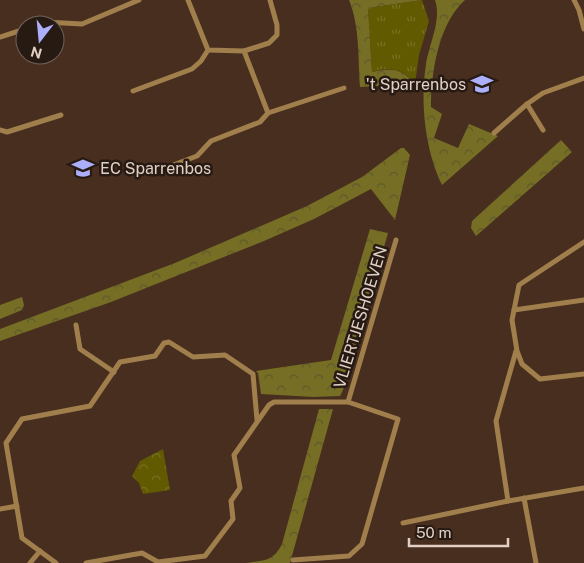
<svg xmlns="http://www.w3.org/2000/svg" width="584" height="563" viewBox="0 0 584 563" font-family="'Public Sans',sans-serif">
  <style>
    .grass { fill: url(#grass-tufts) }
    .forest { fill: url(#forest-crowns) }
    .park { fill: url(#park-crowns) }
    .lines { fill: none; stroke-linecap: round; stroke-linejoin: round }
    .street { stroke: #a07f4c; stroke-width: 5 }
    .labels { text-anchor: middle; stroke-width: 5; stroke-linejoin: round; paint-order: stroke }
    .poi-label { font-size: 16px; fill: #e1d0c6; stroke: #261a13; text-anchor: end }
    .street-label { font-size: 16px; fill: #e1d0c6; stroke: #261a13 }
  </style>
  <defs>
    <pattern id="grass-tufts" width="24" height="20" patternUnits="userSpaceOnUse" patternTransform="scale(1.25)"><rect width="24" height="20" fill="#625a00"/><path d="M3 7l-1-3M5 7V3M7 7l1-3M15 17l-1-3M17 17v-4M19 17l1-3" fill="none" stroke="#787124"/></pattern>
    <pattern id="forest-crowns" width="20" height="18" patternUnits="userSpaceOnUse" patternTransform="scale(1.25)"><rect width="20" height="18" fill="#756e24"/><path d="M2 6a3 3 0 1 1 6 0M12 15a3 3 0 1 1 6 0" fill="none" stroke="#5f582e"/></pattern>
    <pattern id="park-crowns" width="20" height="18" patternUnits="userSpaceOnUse" patternTransform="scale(1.25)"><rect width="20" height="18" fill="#625a00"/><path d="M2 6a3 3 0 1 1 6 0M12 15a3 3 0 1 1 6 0" fill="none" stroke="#787124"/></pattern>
  </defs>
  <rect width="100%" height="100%" fill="#482e1e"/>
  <!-- grass -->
  <path class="grass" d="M422,0L429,21L419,55L415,84C402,69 391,66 372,72L368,8Z"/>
  <!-- forest -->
  <g class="forest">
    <path d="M349,0H422L368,8L372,72C392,67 401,69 415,84L360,87C358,58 360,27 349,0Z"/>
    <path d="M435,0H465C438,24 431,74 431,107L442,114L434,138L458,148L469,124L498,136L442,185C425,150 420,103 426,64C429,44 442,20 435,0Z"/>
    <polygon points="561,140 572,152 476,236 471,228 472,221"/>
    <polygon points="401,148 404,148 410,155 395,220 371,189 314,219 264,241 111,302 0,341 0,329 175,263 307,206 362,177"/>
    <polygon points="370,229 388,233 343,390 340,396 313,397 261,394 258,373 256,371 331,360"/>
    <polygon points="22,297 24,305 22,310 0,319 0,305"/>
    <path d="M319,409H333L290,563H246C264,560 273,562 282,544Z"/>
  </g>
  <!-- park -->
  <polygon class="park" points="163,449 170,490 143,494 139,483 132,476 140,461"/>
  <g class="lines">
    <!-- street -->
    <g class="street">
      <polyline points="188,0 208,50 244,51 268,113"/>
      <polyline points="574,0 579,10 584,29"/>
      <polyline points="37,25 45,22 82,24 139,0"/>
      <polyline points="0,37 25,29"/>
      <polyline points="244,51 269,43 277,35 277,25 270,0"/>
      <polyline points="133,91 192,69 201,61 208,50"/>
      <polyline points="527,104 543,130"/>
      <polyline points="0,130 7,132 61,115"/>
      <polyline points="494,133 527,104 543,93 584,78"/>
      <polyline points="160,170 197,156 211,141 260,122 268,113 344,88"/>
      <polyline points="584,242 519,285 512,320 517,351 522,364 540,379 584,374"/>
      <polyline points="514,310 584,300"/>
      <polyline points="76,325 80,349 114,372"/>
      <polyline points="524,498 536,563"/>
      <polyline points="508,501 496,421 516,351"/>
      <polyline points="0,509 17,506"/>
      <polyline points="403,523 508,501 584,488"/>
      <polyline points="293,560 349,556 362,544 398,419 348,402"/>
      <polyline points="30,563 40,551"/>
      <polyline points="56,563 22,538 6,443 22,419 90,406 120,362 155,356 164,343 169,342 193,357 225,355 253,374 257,420"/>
      <polyline points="86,563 142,553 158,562 205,556 233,519 231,501 240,488 234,455 269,405 274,402 348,402 396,240"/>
    </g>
  </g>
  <!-- icons -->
  <defs>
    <g id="school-bare" transform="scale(1.725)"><path d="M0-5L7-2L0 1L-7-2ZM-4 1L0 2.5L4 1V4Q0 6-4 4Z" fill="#acaffb" stroke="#261a13" stroke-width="2.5" paint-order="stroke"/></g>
  </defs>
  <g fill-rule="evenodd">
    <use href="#school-bare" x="482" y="84"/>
    <use href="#school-bare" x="83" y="168"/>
  </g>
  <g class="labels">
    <!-- poi labels -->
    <g class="poi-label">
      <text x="466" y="90">'t Sparrenbos</text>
      <text x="100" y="174" text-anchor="start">EC Sparrenbos</text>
    </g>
    <!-- street labels -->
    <g class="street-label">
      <text transform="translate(360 317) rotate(-73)" y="6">VLIERTJESHOEVEN</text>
    </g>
  </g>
  <!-- north arrow -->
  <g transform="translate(40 40) rotate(196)"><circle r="24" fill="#261a13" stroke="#71635b"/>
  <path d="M0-4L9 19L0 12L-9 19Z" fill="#acaffb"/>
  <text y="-8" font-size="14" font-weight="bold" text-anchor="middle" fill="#e1d0c6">N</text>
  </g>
  <!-- scale -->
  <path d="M409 538v8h99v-8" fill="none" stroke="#e1d0c6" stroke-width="2.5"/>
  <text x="416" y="538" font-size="15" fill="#e1d0c6" stroke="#261a13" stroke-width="4" paint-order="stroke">50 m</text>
</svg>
